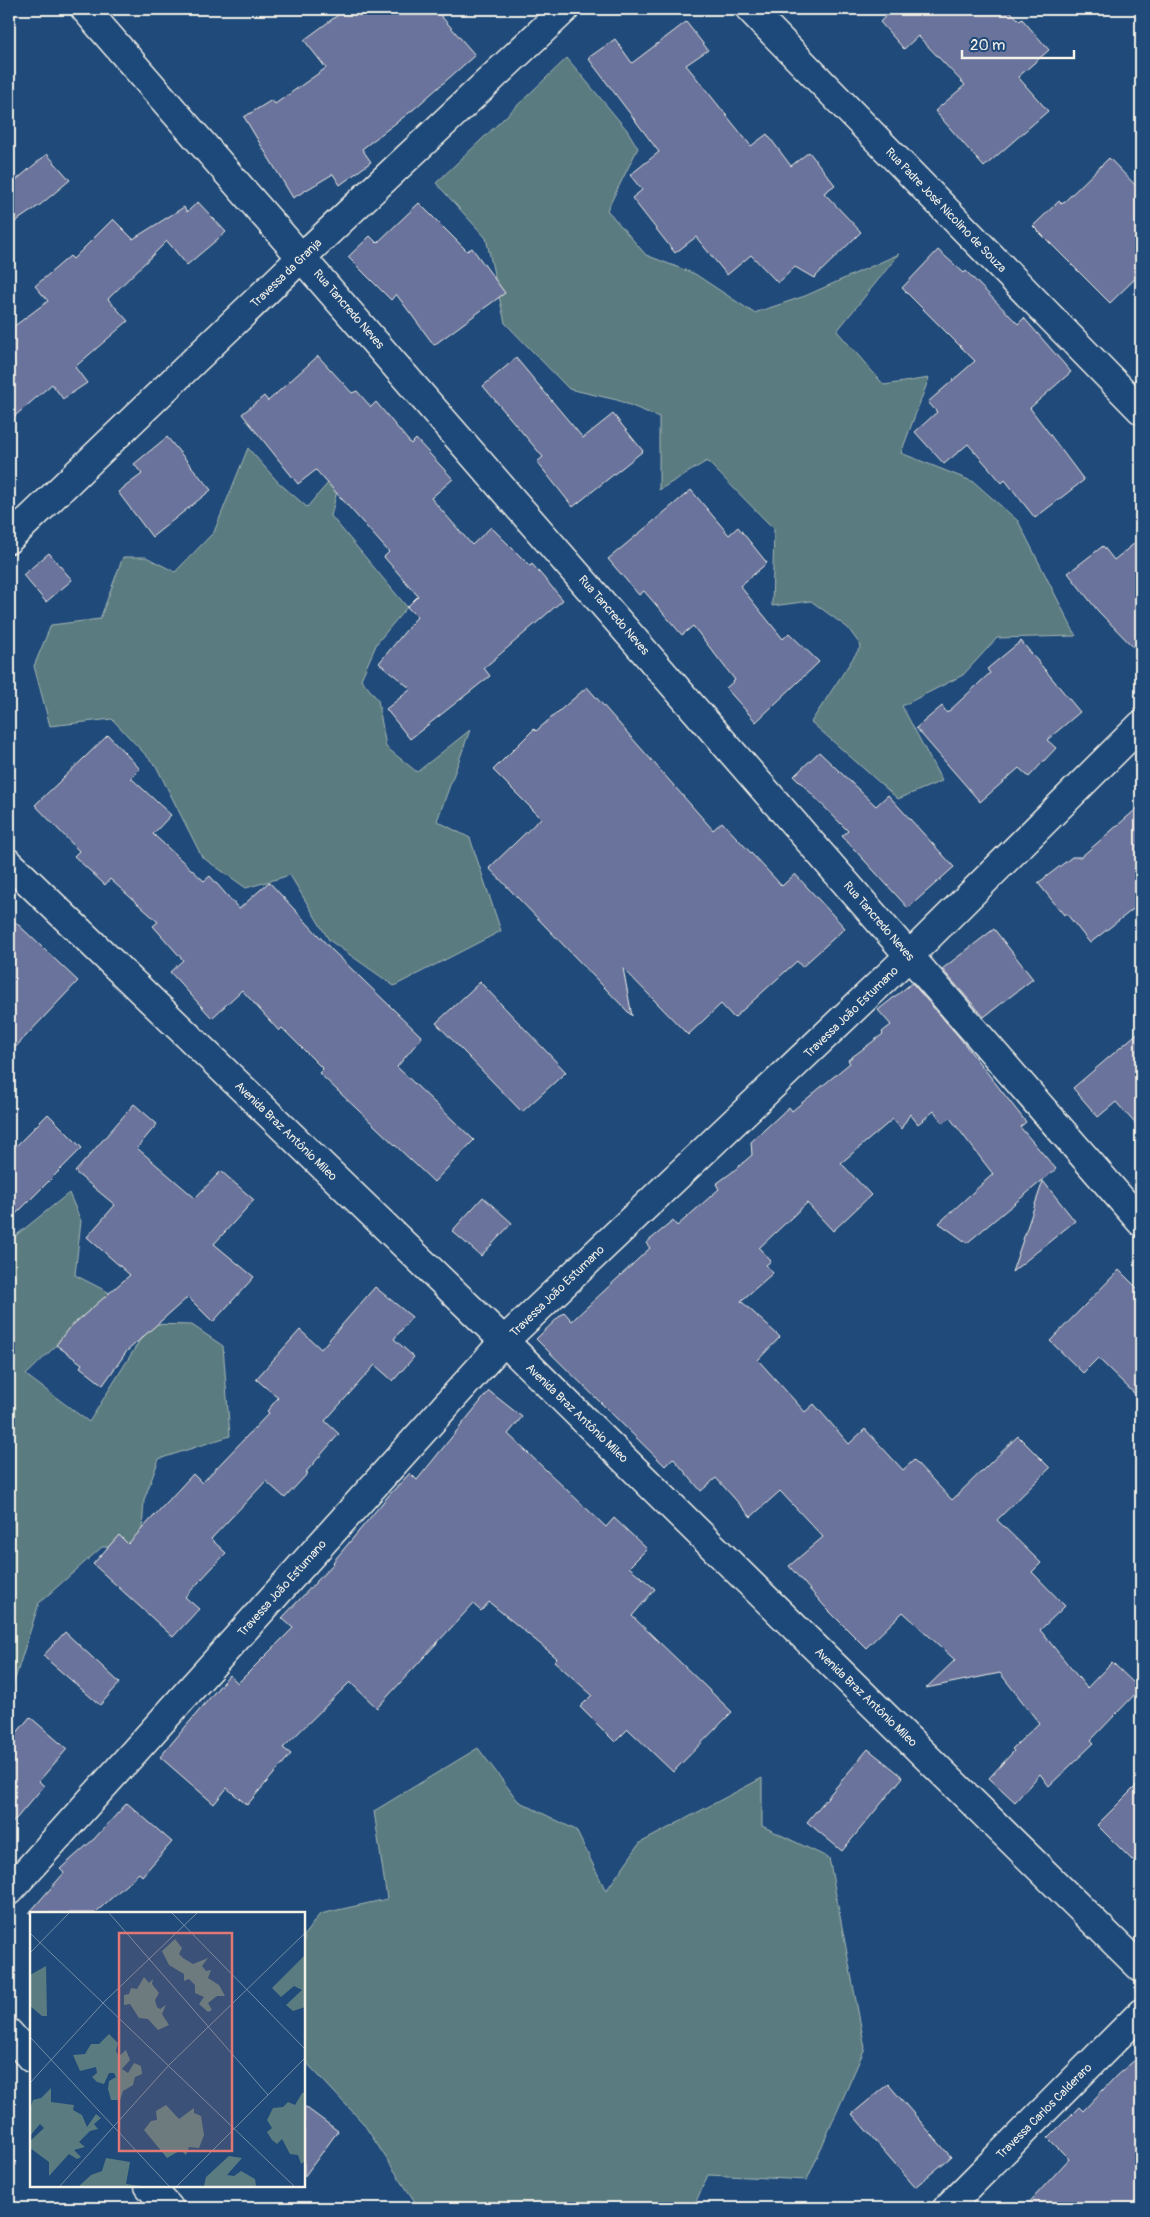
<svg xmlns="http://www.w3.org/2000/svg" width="1150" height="2217" viewBox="0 0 1150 2217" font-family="Pangolin,sans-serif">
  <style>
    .green { fill: #5a7c80; stroke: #a7b6b4 }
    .building { fill: #6a739b; stroke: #f4f1e8 }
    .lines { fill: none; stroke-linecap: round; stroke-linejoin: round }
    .street-casing { stroke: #f4f1e8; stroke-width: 31 }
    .street { stroke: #1f4a7a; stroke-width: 28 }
    .labels { text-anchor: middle; stroke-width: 4.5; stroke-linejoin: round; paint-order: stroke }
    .street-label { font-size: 12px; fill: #f4f1e8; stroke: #1f4a7a }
    .inset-road { fill: none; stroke: #748da6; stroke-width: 1 }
    .view { fill: #e27875; fill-opacity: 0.15; stroke: #e27875; stroke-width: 2.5 }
    .inset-edge { fill: none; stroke: #f4f1e8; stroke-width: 2.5 }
  </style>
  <rect width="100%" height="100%" fill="#1f4a7a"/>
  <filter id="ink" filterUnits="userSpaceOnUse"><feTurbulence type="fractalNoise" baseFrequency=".02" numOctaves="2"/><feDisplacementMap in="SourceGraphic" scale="10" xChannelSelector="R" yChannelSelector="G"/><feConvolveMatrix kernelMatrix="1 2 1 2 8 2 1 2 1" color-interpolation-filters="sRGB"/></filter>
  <g filter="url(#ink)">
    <!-- green -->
    <g class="green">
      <polygon points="567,58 627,130 638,148 607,210 646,255 695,274 754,313 805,296 899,254 837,331 884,385 929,378 901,453 974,482 1018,521 1076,636 997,638 963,675 902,706 942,781 898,799 811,722 861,646 848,628 811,601 772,606 774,529 707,461 659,490 659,417 617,400 569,389 505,323 486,238 436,183"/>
      <polygon points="248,448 278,482 307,507 343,466 331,516 407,607 377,643 361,679 378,700 386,747 417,772 470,730 437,821 470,838 501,931 394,986 329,940 290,875 246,888 202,857 156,766 112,719 50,726 34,666 51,625 100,619 123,557 146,557 175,572 214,532"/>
      <polygon points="69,1193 81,1221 75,1275 110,1293 26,1375 89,1422 150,1324 192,1325 223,1346 230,1436 159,1459 144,1500 141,1547 102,1547 39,1603 9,1698 9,1241"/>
      <polygon points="478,1748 518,1801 576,1830 606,1891 640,1843 762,1778 762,1826 829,1858 865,2048 807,2180 708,2175 693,2208 637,2208 633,2204 622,2208 419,2208 363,2123 304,2060 304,1935 320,1914 387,1899 374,1811"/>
    </g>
    <!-- building -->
    <g class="building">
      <polygon points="346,9 435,9 475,55 414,109 362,149 371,162 340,185 333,174 293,198 244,117 272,100 275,104 326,68 304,40"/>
      <polygon points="892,9 1008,9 1020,21 1022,19 1049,50 1018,77 1048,111 984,167 935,111 965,85 918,36 904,49 880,22"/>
      <polygon points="686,22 708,50 686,65 751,146 767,134 791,166 809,152 835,185 824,193 861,232 814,278 795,267 778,283 751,255 727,275 696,237 675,253 632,198 642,190 630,175 659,152 588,58 615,39 632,63"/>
      <polygon points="47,154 70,180 40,205 9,226 9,186"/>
      <polygon points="1109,158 1141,191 1141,273 1110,303 1033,226 1059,201 1062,204"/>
      <polygon points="198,202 226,232 187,265 167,241 108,299 128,321 75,367 87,383 63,399 52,384 9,421 9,330 48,301 35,286 70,256 73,259 113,219 133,239 184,207 187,212"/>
      <polygon points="419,203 467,251 472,248 505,293 434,345 396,294 391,300 348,257 370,236 377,243"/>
      <polygon points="938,250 964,273 966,271 1018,324 1024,318 1071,372 1030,408 1084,480 1035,518 1005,480 1002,483 968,444 944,464 915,432 937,412 928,402 975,361 902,288"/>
      <polygon points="318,356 352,393 357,391 371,407 376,402 411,444 416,439 453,479 431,498 472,545 491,527 530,566 532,564 563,600 484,668 490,676 410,739 386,709 411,689 379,663 417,617 407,607 418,596 384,557 389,552 316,470 298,484 242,414 264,396 268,401"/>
      <polygon points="516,358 583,438 613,414 643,451 573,507 537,462 543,457 483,386"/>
      <polygon points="167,437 211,490 152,537 118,492 142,474 134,464"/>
      <polygon points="691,490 729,535 738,527 767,563 740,586 783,639 789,633 819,662 756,722 726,688 735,680 693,626 682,635 644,591 639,595 608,559"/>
      <polygon points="1141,538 1141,655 1098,611 1068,573 1103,546 1114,560"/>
      <polygon points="49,553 72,580 46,602 23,575"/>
      <polygon points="1021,641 1080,712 1047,740 1056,748 1029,777 1019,768 980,802 916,728 942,706 947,713 990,673 987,669"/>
      <polygon points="587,687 713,830 722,822 782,886 795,874 845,928 802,967 797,961 734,1018 721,1004 688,1035 623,968 632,1016 489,868 541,818 493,770 534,729 536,731"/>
      <polygon points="108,735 140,769 131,778 171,815 153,834 204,881 210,876 239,909 269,882 331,949 422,1037 397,1067 474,1140 434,1182 319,1073 323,1069 282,1028 279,1031 242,990 212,1018 170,972 183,960 153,926 158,922 110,879 105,885 74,856 79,851 35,805"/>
      <polygon points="819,752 876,806 888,795 954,867 908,908 842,836 848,831 794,776"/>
      <polygon points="1141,805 1141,903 1090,943 1066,913 1064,915 1038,883 1072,857 1081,857"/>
      <polygon points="9,916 78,981 9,1054"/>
      <polygon points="994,929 1033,979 984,1017 942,969"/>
      <polygon points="480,982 566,1072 522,1112 436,1023"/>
      <polygon points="912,983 959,1037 1026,1122 1020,1127 1056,1169 967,1243 939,1223 993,1174 950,1118 943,1123 934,1111 918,1124 910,1114 901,1129 893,1119 841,1163 871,1195 833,1231 807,1203 759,1248 771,1261 766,1265 773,1273 741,1301 780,1337 758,1360 805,1412 814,1404 849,1444 865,1429 903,1470 914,1460 952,1500 1018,1436 1050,1468 997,1520 1041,1563 1032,1572 1065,1606 1040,1630 1087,1688 1112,1662 1140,1689 1091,1740 1094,1743 1049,1786 1040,1774 1015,1802 989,1778 1014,1751 1012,1749 1039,1723 1000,1673 926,1688 955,1660 903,1612 866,1648 827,1609 789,1566 823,1537 780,1491 751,1517 716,1478 701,1491 673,1458 665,1466 536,1339 564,1312 572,1321 650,1248 646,1243 673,1221 677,1226 719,1189 716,1184 731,1173 752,1155 751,1142 789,1107 792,1111 850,1063 848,1060 883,1034 882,1032 891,1025 878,1010"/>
      <polygon points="1141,1030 1141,1130 1116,1102 1098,1117 1073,1088"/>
      <polygon points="134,1104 157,1124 137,1148 195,1198 221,1171 254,1200 214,1244 254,1277 213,1322 188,1297 127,1351 103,1385 80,1367 82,1364 56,1345 68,1329 130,1275 87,1237 115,1205 75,1172"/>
      <polygon points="48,1114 82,1148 9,1221 9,1153"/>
      <polygon points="1043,1181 1075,1221 1012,1272"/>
      <polygon points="483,1197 512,1223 481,1256 452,1231"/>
      <polygon points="1119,1270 1141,1292 1141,1400 1098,1358 1083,1373 1050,1341"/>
      <polygon points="375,1287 412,1317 394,1339 414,1357 393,1381 375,1365 325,1421 339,1434 306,1472 308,1473 285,1498 266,1481 211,1539 226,1553 185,1597 199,1609 173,1637 93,1564 119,1535 128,1544 193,1474 202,1483 269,1413 267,1411 278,1398 256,1379 300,1330 321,1349"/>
      <polygon points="489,1391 522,1417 508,1434 606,1527 614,1518 647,1549 629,1567 655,1589 632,1616 732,1712 673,1772 628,1729 615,1742 580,1707 592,1695 554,1661 557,1658 489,1602 481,1611 473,1604 377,1708 350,1682 283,1748 291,1754 247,1805 227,1788 214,1804 160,1757 229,1675 238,1683 293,1628 282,1618 334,1563 333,1562 389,1495 410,1473 417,1480"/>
      <polygon points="65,1632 120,1683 100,1705 43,1656"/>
      <polygon points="30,1717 67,1749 39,1781 44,1786 9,1827 9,1742"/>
      <polygon points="868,1749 903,1777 842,1851 807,1822"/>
      <polygon points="1141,1781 1141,1869 1097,1825"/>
      <polygon points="127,1803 172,1842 142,1876 139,1873 95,1913 29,1913 64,1873 60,1869 94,1839"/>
      <polygon points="1141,2055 1141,2208 1024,2208 1069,2159 1048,2138 1079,2107 1083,2111 1117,2075"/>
      <polygon points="888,2084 951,2157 915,2187 852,2114"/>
      <polygon points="304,2106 338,2131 304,2177"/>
    </g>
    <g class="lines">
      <!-- street casing -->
      <g class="street-casing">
        <g id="street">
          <polyline points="85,9 1141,1222"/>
          <polyline points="750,9 1141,410"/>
          <polyline points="9,539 303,256 565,9"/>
          <polyline points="9,863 504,1341 1141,1968"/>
          <polyline points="9,1891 504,1341 909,956 1141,725"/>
          <polyline points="9,2033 31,2058"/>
          <polyline points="149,2186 169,2208"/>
          <polyline points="947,2208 1141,2013"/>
        </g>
      </g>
      <!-- street -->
      <use href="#street" class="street"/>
    </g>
  </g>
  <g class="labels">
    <!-- street labels -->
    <g class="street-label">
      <text transform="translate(946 210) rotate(46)" y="4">Rua Padre José Nicolino de Souza</text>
      <text transform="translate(286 273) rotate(-44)" y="4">Travessa da Granja</text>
      <text transform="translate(349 309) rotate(49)" y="4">Rua Tancredo Neves</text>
      <text transform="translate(614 615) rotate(49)" y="4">Rua Tancredo Neves</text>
      <text transform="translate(879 921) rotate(49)" y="4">Rua Tancredo Neves</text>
      <text transform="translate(851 1012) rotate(-44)" y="4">Travessa João Estumano</text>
      <text transform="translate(286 1131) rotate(44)" y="4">Avenida Braz Antônio Mileo</text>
      <text transform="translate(557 1291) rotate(-44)" y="4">Travessa João Estumano</text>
      <text transform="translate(577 1413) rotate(44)" y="4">Avenida Braz Antônio Mileo</text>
      <text transform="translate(282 1588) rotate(-48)" y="4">Travessa João Estumano</text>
      <text transform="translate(866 1697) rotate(44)" y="4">Avenida Braz Antônio Mileo</text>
      <text transform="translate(1044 2111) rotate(-45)" y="4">Travessa Carlos Calderaro</text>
    </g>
  </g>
  <!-- overview -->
  <g transform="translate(30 1912)">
    <rect width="275" height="275" fill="#1f4a7a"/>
    <path d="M145,27L152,36L149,42L153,46L163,52L178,46L172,54L176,59L181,58L178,66L189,73L195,84H187L178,91L182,98L178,100L169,92L174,85L165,81V73L159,67L154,69V62L139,53L132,39ZM275,43V95L263,99L256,93L272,78L264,74L251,85L242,76ZM16,54L17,104H12L0,94V63ZM114,65L119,71L123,67L122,72L129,81L125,88L127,95L130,97L136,93L132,102L139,113L128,118L118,107L109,106L100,92L94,93V83L99,82L101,76L107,77ZM79,122L88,131L86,139L89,144L96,138L100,148L92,157L98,161L104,151L111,154L112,162L105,165L103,173L93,179L90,188H81L78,177L79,169L86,165L84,161H79L74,172L67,170L62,165L67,161L66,155L50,159L43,143L55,142L61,132H69ZM21,176V190L44,193L43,198L52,203L57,215L66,202L71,206L64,212L68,217L60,219L49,230L55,235L44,238L51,245L47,247L39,242L19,264V250L0,236V229L14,216L10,212L0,224V197L3,188L11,186ZM272,181H275V249L271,252L268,243L260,242L252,227L247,232L242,228L237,220L242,216L237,208L243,196L253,195L258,190L265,193ZM136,193L149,207L164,196V201L171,204L174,223L169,236L159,235L156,243L151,238L137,246L114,218L121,209L127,208L126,199ZM199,244L212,246L197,263L204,264L211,259L225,267L226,274H174L176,265ZM76,246L100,250L96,272L111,274H49L61,263L72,259Z" fill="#5a7c80"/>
    <path class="inset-road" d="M79,1L238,183M142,1L275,137M0,21L264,274M0,41L39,1M0,125L139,274M0,171L74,90L167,1M30,274L139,153L275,21M147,274L275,146"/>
    <path class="view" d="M89,21H202V239H89Z"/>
    <rect width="275" height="275" class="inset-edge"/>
  </g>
  <!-- margin -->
  <rect width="1150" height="2217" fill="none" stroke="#1f4a7a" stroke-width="30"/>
  <rect x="15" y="15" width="1120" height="2187" fill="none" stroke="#f4f1e8" stroke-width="2" filter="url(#ink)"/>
  <!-- scale -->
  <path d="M962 50v8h112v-8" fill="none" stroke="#f4f1e8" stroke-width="2.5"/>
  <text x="970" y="50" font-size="15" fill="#f4f1e8" stroke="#1f4a7a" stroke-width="4" paint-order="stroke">20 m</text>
</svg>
